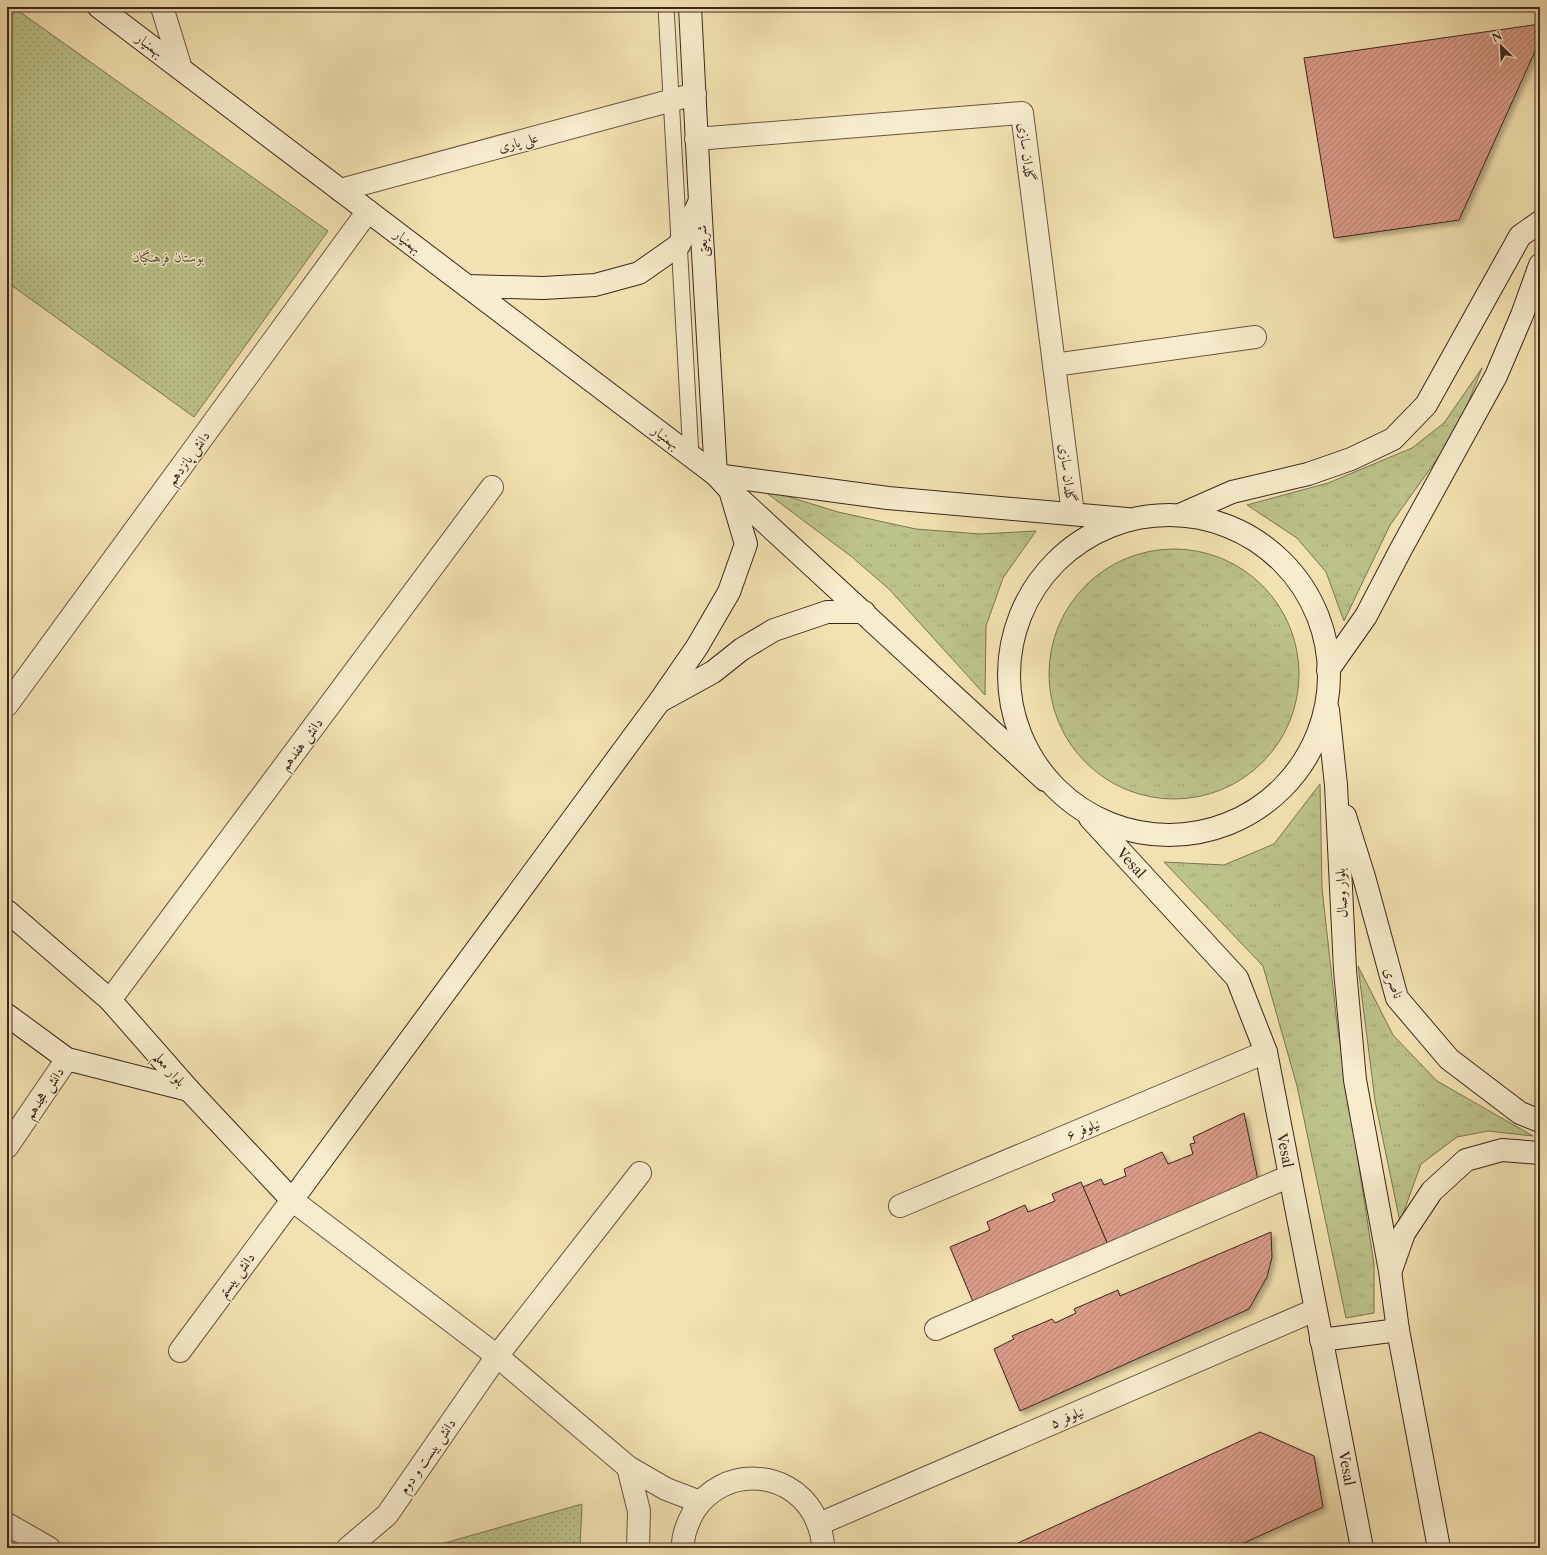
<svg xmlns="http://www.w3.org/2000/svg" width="1547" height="1555" viewBox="0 0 1547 1555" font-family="'Libre Caslon Text',Amiri,serif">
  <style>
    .grass { fill: url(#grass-tufts); stroke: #7c7453 }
    .park { fill: url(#park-dots); stroke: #7c7453 }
    .building { fill: url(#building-hatch); stroke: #3c251c; filter: url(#shadow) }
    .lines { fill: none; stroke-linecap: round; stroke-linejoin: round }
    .lane-casing { stroke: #6a5441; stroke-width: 17 }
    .street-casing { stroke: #6a5441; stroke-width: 24 }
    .secondary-casing { stroke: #3c251c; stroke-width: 24 }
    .lane { stroke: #f7eccc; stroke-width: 15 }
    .street { stroke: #f7eccc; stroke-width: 22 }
    .secondary { stroke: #f7eccc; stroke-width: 22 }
    .labels { text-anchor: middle; stroke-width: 3; stroke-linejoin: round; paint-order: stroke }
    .street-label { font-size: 14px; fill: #3c251c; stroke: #f7eccc }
    .park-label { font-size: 14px; font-style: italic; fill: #5c4c38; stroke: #f7eccc }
  </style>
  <defs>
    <pattern id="grass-tufts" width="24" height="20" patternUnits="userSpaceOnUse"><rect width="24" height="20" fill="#bcc38a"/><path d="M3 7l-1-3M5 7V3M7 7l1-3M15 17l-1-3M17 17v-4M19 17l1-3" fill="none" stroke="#a2a776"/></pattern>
    <pattern id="park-dots" width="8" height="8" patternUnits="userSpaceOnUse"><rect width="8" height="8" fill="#bcc38a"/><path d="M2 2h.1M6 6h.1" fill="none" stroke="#a2a776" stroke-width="1.8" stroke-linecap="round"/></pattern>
    <pattern id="building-hatch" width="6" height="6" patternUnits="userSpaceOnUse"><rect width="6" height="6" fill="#da9b88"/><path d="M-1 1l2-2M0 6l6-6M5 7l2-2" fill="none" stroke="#b27e6e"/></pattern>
    <filter id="shadow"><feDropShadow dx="3.5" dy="3.5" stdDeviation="2" flood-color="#0004"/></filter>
  </defs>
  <rect width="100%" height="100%" fill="#f3e2b1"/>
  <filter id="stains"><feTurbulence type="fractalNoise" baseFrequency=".005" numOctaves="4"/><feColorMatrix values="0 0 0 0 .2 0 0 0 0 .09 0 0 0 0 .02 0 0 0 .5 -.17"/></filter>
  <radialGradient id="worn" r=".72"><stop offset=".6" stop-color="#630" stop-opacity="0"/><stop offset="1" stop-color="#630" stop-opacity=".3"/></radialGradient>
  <!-- grass -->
  <g class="grass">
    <polygon points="1482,368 1461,421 1442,452 1390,525 1344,621 1326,572 1297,538 1247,505 1328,483 1412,448 1444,423"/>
    <polygon points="760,488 838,512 916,529 980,534 1036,531 1003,578 986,626 985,695 889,589 852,557"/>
    <circle cx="1174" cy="674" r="125"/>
    <polygon points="1320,784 1322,888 1337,1024 1374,1264 1374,1313 1346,1318 1297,1086 1263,966 1164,862 1224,865 1274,844"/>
    <polygon points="1358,966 1393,1035 1437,1081 1533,1136 1488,1131 1457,1137 1421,1164 1400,1222 1375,1101"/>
  </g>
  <!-- park -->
  <g class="park">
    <polygon points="7,7 13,7 328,231 194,417 7,282"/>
    <polygon points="582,1504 580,1548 427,1548"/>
  </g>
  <!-- building -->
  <g class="building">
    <polygon points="1540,24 1540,40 1459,220 1334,238 1304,58"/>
    <polygon points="1244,1113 1258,1180 1108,1245 1083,1187 1101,1179 1104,1185 1126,1176 1124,1169 1162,1152 1168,1164 1193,1154 1190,1144 1195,1143 1193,1137"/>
    <polygon points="1081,1182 1108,1245 974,1304 950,1247 990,1230 987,1222 1025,1205 1028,1212 1055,1201 1052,1194"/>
    <polygon points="1271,1232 1272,1257 1267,1277 1249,1309 1020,1411 994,1349 1014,1339 1012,1336 1052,1319 1055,1323 1076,1313 1074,1309 1118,1290 1120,1296"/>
    <polygon points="1260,1432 1314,1456 1323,1507 1233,1548 1007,1548"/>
  </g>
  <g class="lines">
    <!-- lane casing -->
    <g class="lane-casing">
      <polyline id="lane" points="666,7 691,456"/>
    </g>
    <!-- street casing -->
    <g class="street-casing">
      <g id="street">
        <polyline points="162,7 181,69"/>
        <polyline points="696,139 1022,113 1073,514"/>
        <polyline points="340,190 695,94"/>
        <polyline points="1054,365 1255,337"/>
        <polyline points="7,705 368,211"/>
        <polyline points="110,1000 492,487"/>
        <polyline points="7,1147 67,1059"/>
        <polyline points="900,1206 1266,1052"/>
        <polyline points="936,1329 1290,1176"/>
        <polyline points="180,1351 292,1200 497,1356 628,1467 666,1489 700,1502"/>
        <polyline points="628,1467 639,1511 638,1548"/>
        <polyline points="7,1524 49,1548"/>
        <polyline points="819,1524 1315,1310"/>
        <polyline points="348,1548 387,1515 497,1356 640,1173"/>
        <path d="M683,1548C682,1535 688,1522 694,1511C722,1467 787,1468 813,1513C819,1524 823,1535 823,1548"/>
      </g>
    </g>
    <!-- secondary casing -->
    <g class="secondary-casing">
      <g id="secondary">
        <polyline points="99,7 716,475 730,490 1045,780"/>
        <polyline points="690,7 700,202 716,475"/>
        <polyline points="467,286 543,288 595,285 639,273 679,245 699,203"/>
        <polyline points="716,475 888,498 1127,519"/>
        <polyline points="1182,514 1232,492 1308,474 1351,459 1393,439 1426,405 1520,236 1540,222"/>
        <circle cx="1169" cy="675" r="160"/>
        <polyline points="1328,670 1366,616 1401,549 1496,376 1522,315 1540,265"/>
        <polyline points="662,700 713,672 742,649 774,630 827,612 864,612"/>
        <polyline points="1328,710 1336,785 1345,970 1355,1080 1390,1271 1398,1330 1439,1548"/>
        <polyline points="1345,816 1364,877 1397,998 1449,1059 1520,1113 1540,1121"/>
        <path id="s1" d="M1090,818L1237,978L1266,1052L1362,1548"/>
        <polyline points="7,911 110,1000 189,1090 292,1200 659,702 697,647 729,592 746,544 730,490"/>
        <polyline points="7,1015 67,1059 189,1090"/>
        <polyline points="1391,1270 1404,1233 1432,1191 1466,1160 1502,1150 1540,1153"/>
        <polyline points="1321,1340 1398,1330"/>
      </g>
    </g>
    <!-- lane -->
    <use href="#lane" class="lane"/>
    <!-- street -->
    <use href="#street" class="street"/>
    <!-- secondary -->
    <use href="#secondary" class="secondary"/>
  </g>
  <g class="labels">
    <!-- street labels -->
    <g class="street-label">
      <text transform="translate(150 45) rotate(37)" y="5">بهمنیار</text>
      <text transform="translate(518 142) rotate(-15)" y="5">علی یاری</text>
      <text transform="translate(1027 152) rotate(83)" y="5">گلدان سازی</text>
      <text transform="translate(408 241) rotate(37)" y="5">بهمنیار</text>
      <text transform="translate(702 241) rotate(-93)" y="5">شریعتی</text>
      <text transform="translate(666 437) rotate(37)" y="5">بهمنیار</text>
      <text transform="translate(188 458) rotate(-54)" y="5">دانش پانزدهم</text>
      <text transform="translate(1068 473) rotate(83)" y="5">گلدان سازی</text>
      <text transform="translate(301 744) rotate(-53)" y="5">دانش هفدهم</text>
      <text dy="5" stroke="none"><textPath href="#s1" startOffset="61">Vesal</textPath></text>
      <text transform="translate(1341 893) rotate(-93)" y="5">بلوار وصال</text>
      <text transform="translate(1394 983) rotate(71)" y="5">ناصری</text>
      <text transform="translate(170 1069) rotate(49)" y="5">بلوار معلم</text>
      <text transform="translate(44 1093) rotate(-56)" y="5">دانش هجدهم</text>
      <text transform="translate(1083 1129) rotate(-23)" y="5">نیلوفر ۶</text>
      <text dy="5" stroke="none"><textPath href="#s1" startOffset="397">Vesal</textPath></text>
      <text transform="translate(236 1275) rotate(-53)" y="5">دانش بیستم</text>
      <text transform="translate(1067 1417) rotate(-23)" y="5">نیلوفر ۵</text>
      <text transform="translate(427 1456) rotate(-55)" y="5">دانش بیست و دوم</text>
      <text dy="5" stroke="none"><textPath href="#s1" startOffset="721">Vesal</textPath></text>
    </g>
    <!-- park labels -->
    <g class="park-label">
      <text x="168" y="262">بوستان فرهنگیان</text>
    </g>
  </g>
  <!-- margin -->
  <rect width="1547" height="1555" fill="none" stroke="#f3e2b1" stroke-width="24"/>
  <rect x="8" y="8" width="1531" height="1539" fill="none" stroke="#3c251c" stroke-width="2"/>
  <rect x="12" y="12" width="1523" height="1531" fill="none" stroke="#3c251c"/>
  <!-- north arrow -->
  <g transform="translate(1501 46) rotate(336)" stroke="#f7eccc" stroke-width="3" paint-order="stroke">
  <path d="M0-3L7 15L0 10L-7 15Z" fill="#3c251c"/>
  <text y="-6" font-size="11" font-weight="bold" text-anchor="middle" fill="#3c251c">N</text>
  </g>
  <rect width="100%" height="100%" filter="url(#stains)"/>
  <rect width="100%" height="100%" fill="url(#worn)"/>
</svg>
